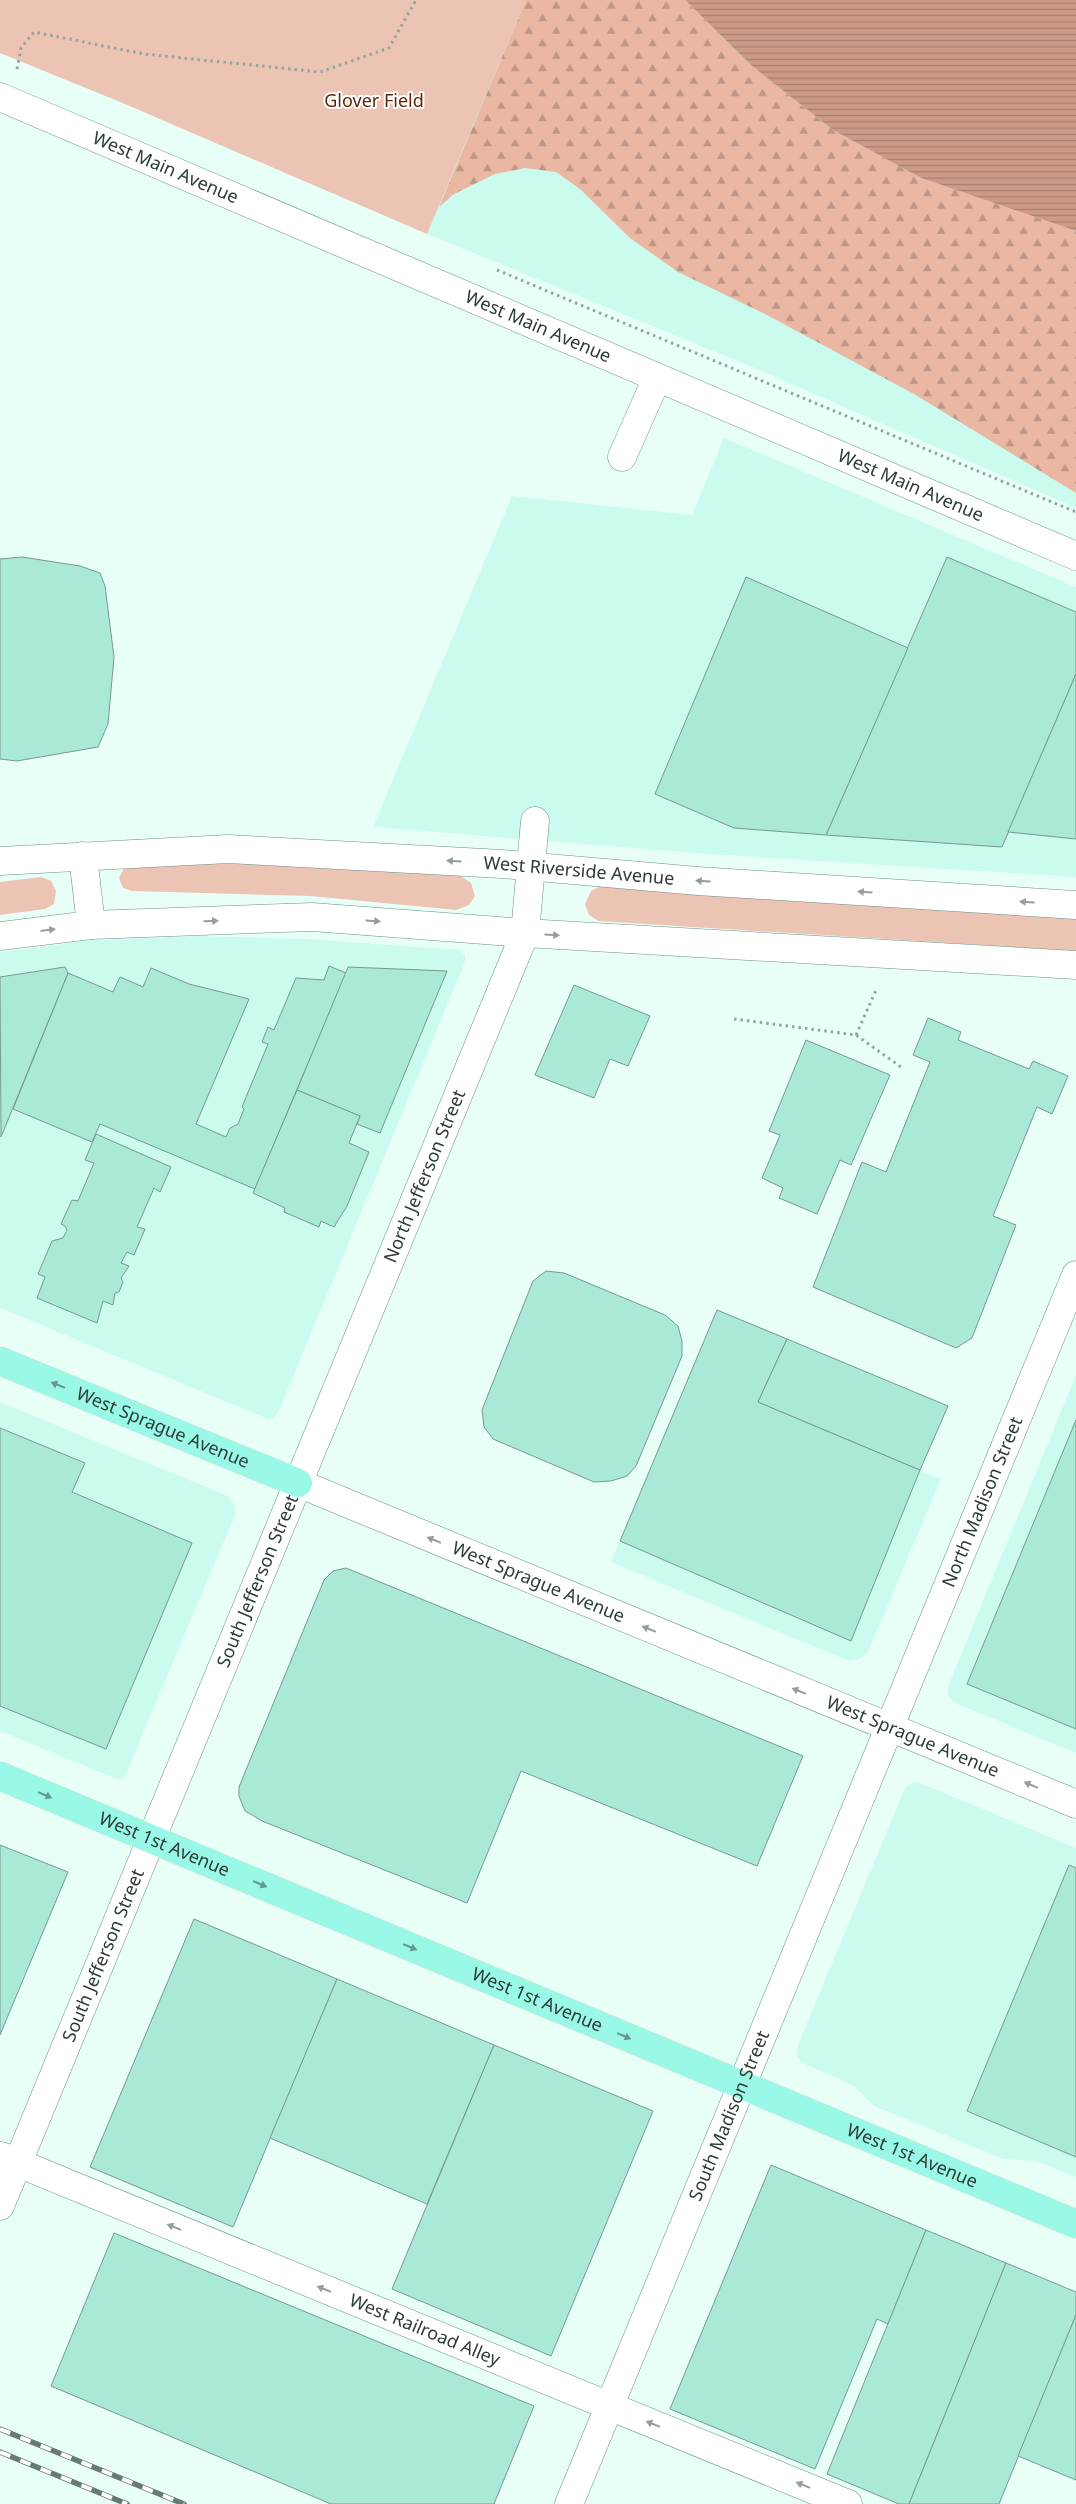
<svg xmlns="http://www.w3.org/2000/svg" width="1076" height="2504" viewBox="0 0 1076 2504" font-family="'Noto Sans',sans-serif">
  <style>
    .built { fill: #cafbee }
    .green { fill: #ecc4b4 }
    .forest { fill: url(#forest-firs) }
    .water { fill: url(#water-rules) }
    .building { fill: #aae8d8; stroke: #769a91 }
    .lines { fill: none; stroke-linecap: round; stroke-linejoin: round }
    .minor-casing { stroke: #6a8e85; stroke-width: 29 }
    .major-casing { stroke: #d9dcdb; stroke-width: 29 }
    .path { stroke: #92a6a1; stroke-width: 3; stroke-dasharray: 2.5 4; stroke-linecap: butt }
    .minor { stroke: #fff; stroke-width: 28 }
    .major { stroke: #99f9e6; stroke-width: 28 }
    .rail-casing { stroke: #677a75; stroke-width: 5.5 }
    .rail { stroke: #fff; stroke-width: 4; stroke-dasharray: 11; stroke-linecap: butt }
    .oneway { fill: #969e9c }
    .oneway2 { fill: #629a8f }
    .labels { text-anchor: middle; stroke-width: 4; stroke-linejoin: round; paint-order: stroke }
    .park-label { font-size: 18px; fill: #602407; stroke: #fff }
    .street-label { font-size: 18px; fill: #2c3c38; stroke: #fff }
  </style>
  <defs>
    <pattern id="forest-firs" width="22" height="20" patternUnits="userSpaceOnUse" patternTransform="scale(1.25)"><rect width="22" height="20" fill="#eab7a3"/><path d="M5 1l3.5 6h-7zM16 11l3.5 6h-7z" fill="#be9686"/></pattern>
    <pattern id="water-rules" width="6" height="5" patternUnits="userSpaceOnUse" patternTransform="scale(1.25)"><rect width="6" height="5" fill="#cc9a87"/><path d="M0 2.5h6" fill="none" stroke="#a67f6f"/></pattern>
  </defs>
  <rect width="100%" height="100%" fill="#e8fff8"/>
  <!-- built -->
  <g class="built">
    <polygon points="526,0 685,0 752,66 921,178 1076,231 1076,508 750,366 427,234"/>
    <polygon points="724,438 1076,587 1076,877 708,854 373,827 512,496 692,515"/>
    <polygon points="199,936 307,939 460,950 465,955 465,962 278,1413 274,1418 268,1419 0,1308 0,952 94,940"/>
    <polygon points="717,1310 786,1338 758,1403 941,1479 868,1652 860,1659 849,1661 611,1562"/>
    <polygon points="1076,1375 1076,1753 955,1703 948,1696 948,1686"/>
    <polygon points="0,1402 228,1496 234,1504 236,1513 124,1778 117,1779 0,1731"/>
    <polygon points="918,1782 1076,1848 1076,2177 1036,2161 1004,2159 874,2106 853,2085 802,2063 797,2056 798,2045 905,1788 911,1783"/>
  </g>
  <!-- green -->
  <g class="green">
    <polygon points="0,0 526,0 427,234 125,104 0,53"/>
    <polygon points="226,861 312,863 461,876 471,883 475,896 469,905 456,910 311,896 132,891 123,888 119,878 124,868 132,863"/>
    <polygon points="41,877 51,881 56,891 54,904 45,909 0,915 0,882"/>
    <polygon points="601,886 1076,918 1076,951 598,921 589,915 585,904 591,891"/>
  </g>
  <!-- forest -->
  <polygon class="forest" points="526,0 685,0 752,66 833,130 921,178 1076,231 1076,493 914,394 765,314 678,272 630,238 580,189 556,172 525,168 495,174 454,194 439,207"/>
  <!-- water -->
  <polygon class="water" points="685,0 1076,0 1076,231 921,178 833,130 752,66"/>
  <!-- building -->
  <g class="building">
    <polygon points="22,557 80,566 100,573 105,586 114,657 108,724 98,747 17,761 0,759 0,559"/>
    <polygon points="947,557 1076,612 1076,674 1002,847 826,835"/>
    <polygon points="746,577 908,648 826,835 734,828 655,794"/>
    <polygon points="1076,674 1076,839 1008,832"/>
    <polygon points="329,966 346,973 255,1189 100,1124 92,1142 13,1109 68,973 113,992 120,977 143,987 151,968 189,984 249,999 196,1124 226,1137 230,1128 238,1124 244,1109 242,1107 268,1044 262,1042 268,1027 274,1030 296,978 324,980"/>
    <polygon points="65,967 68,973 1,1137 0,977"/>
    <polygon points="348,967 447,971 380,1133 357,1124 360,1116 297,1090"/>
    <polygon points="574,985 650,1016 628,1066 610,1059 594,1098 535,1075"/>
    <polygon points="928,1018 961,1032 958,1040 1029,1069 1033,1061 1068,1076 1052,1114 1037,1107 993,1216 1016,1225 972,1338 956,1348 813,1287 862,1162 886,1172 930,1062 913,1055"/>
    <polygon points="806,1040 890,1075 851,1165 840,1160 817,1214 779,1198 783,1188 762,1178 780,1135 769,1131"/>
    <polygon points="297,1090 360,1116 349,1143 369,1152 347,1206 334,1227 321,1221 319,1227 284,1212 285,1208 253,1193"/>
    <polygon points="96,1134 171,1167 160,1192 154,1188 137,1227 145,1229 134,1255 127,1252 121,1263 129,1266 121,1278 123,1282 119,1292 115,1293 113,1305 103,1301 97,1323 37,1298 45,1277 38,1274 52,1241 63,1238 67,1230 65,1226 61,1224 72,1200 78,1201 94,1163 85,1160"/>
    <polygon points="546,1271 564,1273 665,1315 678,1326 682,1341 682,1356 636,1466 627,1476 611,1481 594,1482 493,1439 484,1427 482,1410 533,1281"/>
    <polygon points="717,1310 787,1339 758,1402 920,1470 851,1641 620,1541"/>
    <polygon points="787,1339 948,1406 920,1470 758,1402"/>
    <polygon points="1076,1420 1076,1729 967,1684"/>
    <polygon points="0,1428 85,1463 72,1492 192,1543 106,1749 0,1706"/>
    <polygon points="346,1568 803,1756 757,1866 521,1771 467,1903 262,1821 245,1811 239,1796 239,1787 324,1580 333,1571"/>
    <polygon points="0,1845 68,1872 0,2035"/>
    <polygon points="1069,1865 1076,1868 1076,2157 967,2111"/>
    <polygon points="194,1919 337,1979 233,2227 90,2167"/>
    <polygon points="337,1979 494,2045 427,2204 270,2138"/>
    <polygon points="494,2045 653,2111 551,2356 392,2289"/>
    <polygon points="771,2165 926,2230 888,2324 877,2319 815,2469 670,2409"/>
    <polygon points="926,2230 1006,2263 909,2504 899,2504 827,2474"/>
    <polygon points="114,2233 534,2406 494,2504 331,2504 51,2386"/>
    <polygon points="1006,2263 1076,2292 1076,2315 999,2504 909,2504"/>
    <polygon points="1076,2315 1076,2480 1018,2456"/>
  </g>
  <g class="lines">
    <!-- minor casing -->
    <g class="minor-casing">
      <g id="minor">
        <path id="s1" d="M0,97L1076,556"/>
        <polyline points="622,457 657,378"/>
        <polyline points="83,856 91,925"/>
        <path id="s2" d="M0,861L228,849L502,864L698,881L1076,905"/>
        <polyline points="0,936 91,925 312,917 525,933 1076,965"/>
        <path id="s3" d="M298,1483L1076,1804"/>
        <path id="s4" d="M1,2156L848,2504"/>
        <path id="s5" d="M0,2206L525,933L535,821"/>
        <path id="s6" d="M569,2504L1076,1275"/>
      </g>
    </g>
    <!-- major casing -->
    <g class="major-casing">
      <g id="major">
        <path id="s7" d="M0,1361L298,1483"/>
        <path id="s8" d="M0,1776L1076,2224"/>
      </g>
    </g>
    <!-- path -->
    <g class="path">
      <polyline points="17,69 21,48 34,32 144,54 320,72 389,48 416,0"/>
      <polyline points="497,270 1076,512"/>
      <polyline points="734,1019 856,1035 901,1067"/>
      <polyline points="856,1035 877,988"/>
    </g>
    <!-- minor -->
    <use href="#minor" class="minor"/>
    <!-- major -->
    <use href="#major" class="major"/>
    <!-- rail casing -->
    <g class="rail-casing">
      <g id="rail">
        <polyline points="0,2429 184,2504"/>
        <polyline points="0,2452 127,2504"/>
      </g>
    </g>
    <!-- rail -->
    <use href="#rail" class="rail"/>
  </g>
  <!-- one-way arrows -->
  <defs><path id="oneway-solid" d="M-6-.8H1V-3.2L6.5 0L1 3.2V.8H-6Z" transform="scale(1.25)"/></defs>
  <g class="oneway">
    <use href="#oneway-solid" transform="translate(454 861) rotate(-177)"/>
    <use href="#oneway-solid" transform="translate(703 881) rotate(-176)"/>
    <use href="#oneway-solid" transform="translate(865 892) rotate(-176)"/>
    <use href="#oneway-solid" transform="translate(1027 902) rotate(-176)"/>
    <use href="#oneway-solid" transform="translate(211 921) rotate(-2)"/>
    <use href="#oneway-solid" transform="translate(373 921) rotate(4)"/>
    <use href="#oneway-solid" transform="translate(48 930) rotate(-7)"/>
    <use href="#oneway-solid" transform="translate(552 935) rotate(3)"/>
    <use href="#oneway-solid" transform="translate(434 1540) rotate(-158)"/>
    <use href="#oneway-solid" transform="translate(649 1629) rotate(-158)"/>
    <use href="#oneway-solid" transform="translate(799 1691) rotate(-158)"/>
    <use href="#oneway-solid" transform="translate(1031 1785) rotate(-157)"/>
    <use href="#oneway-solid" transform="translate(174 2227) rotate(-158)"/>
    <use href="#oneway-solid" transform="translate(324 2289) rotate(-158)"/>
    <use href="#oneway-solid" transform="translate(653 2424) rotate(-158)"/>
    <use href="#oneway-solid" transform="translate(803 2485) rotate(-158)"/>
  </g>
  <g class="oneway2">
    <use href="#oneway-solid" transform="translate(58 1385) rotate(-158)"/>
    <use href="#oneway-solid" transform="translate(45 1795) rotate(23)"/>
    <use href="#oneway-solid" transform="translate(260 1884) rotate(23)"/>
    <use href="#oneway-solid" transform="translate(410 1947) rotate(23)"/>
    <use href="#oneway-solid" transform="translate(624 2036) rotate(23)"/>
  </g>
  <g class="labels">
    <!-- park labels -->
    <g class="park-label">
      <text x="374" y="107">Glover Field</text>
    </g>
    <!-- street labels -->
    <g class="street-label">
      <text dy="6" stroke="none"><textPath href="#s1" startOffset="180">West Main Avenue</textPath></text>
      <text dy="6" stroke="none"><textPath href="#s1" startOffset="585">West Main Avenue</textPath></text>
      <text dy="6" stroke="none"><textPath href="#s1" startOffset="990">West Main Avenue</textPath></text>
      <text dy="6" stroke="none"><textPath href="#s2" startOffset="580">West Riverside Avenue</textPath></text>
      <text dy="6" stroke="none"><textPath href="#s5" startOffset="1114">North Jefferson Street</textPath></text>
      <text dy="6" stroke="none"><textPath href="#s7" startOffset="176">West Sprague Avenue</textPath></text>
      <text dy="6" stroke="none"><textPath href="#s6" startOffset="1084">North Madison Street</textPath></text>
      <text dy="6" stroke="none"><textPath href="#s5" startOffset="676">South Jefferson Street</textPath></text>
      <text dy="6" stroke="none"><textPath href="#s3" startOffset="260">West Sprague Avenue</textPath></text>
      <text dy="6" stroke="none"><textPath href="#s3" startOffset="665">West Sprague Avenue</textPath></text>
      <text dy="6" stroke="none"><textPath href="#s8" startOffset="178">West 1st Avenue</textPath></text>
      <text dy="6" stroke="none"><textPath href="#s5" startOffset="271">South Jefferson Street</textPath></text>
      <text dy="6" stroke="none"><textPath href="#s8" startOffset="582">West 1st Avenue</textPath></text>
      <text dy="6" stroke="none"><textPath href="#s6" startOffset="420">South Madison Street</textPath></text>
      <text dy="6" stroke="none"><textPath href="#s8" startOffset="988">West 1st Avenue</textPath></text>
      <text dy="6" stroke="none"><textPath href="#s4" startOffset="458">West Railroad Alley</textPath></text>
    </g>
  </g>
</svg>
